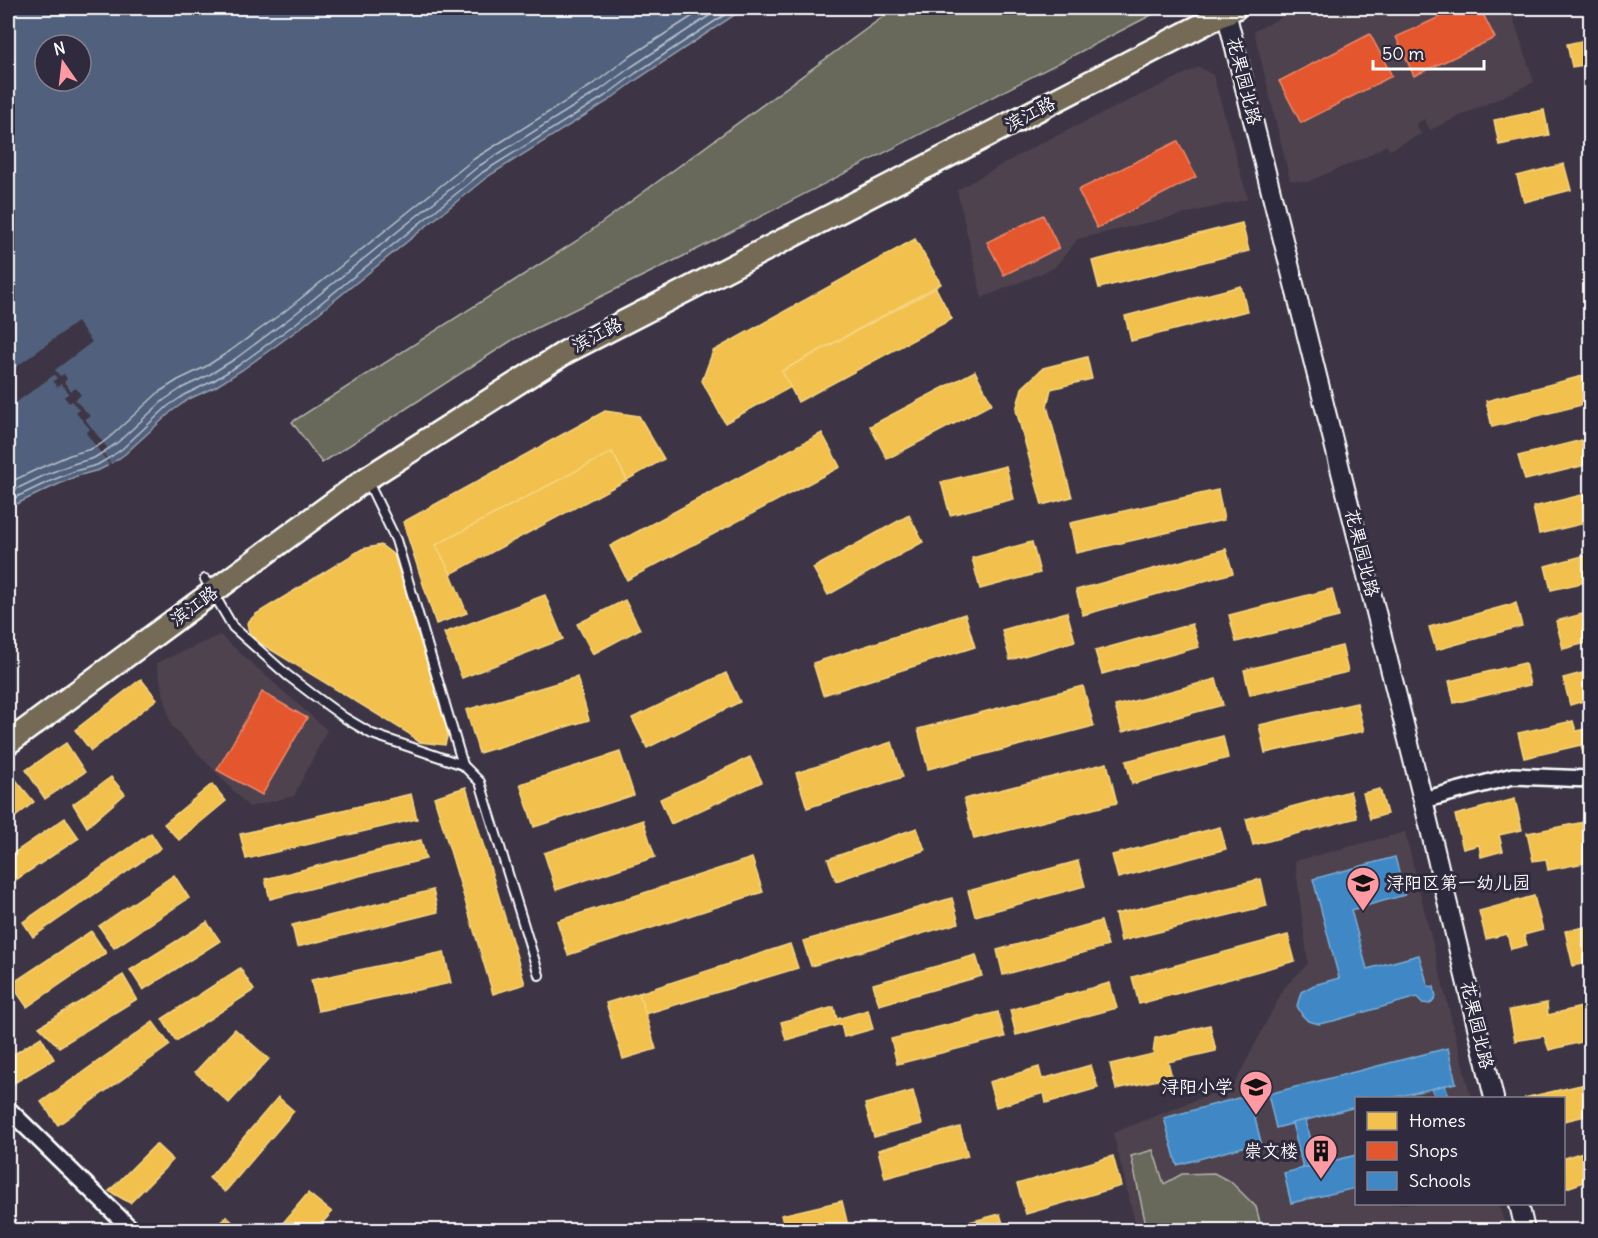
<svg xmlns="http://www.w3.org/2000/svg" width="1598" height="1238" viewBox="0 0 1598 1238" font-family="Delius,'LXGW WenKai TC',sans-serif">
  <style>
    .built { fill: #4e424e }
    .green { fill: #67695a; stroke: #b3b4ac; stroke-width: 1.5 }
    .water { fill: #51617b; stroke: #97a0b0; stroke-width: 1.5; fill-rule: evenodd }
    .pier { fill: #3d3545 }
    .homes { fill: #f2c14e; stroke: #f6d483; stroke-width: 1.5 }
    .shops { fill: #e4572e; stroke: #ec896d; stroke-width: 1.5 }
    .schools { fill: #3f88c5; stroke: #79acd6; stroke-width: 1.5 }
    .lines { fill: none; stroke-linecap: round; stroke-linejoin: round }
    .shore { stroke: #b9c0ca; stroke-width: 1.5 }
    .service-casing { stroke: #fff; stroke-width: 12 }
    .minor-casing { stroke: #fff; stroke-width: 20 }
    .tertiary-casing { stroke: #fff; stroke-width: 22 }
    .primary-casing { stroke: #fff; stroke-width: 27 }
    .service { stroke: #2f2a3d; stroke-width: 8 }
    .minor { stroke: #2f2a3d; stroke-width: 15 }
    .tertiary { stroke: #2f2a3d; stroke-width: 18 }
    .primary { stroke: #746b55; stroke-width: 22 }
    .labels { text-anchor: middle; stroke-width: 6; stroke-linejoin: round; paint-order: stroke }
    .street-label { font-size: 18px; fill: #fff; stroke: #2f2a3d }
    .poi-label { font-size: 18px; fill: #fff; stroke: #2f2a3d; text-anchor: end }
  </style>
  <rect width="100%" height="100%" fill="#3d3545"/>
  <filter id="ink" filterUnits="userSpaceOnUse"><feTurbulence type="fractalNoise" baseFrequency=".0167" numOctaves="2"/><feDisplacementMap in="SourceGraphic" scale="12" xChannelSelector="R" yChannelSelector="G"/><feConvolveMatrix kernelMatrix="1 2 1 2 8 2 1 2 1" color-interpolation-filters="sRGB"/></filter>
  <g filter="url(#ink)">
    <!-- built -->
    <g class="built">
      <polygon points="1301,8 1510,8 1534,82 1430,130 1424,119 1416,124 1421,134 1390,150 1386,145 1368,156 1307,182 1290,180 1254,31"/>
      <polygon points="1199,67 1213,75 1248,199 1078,239 1054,268 982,298 957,190 1039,144"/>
      <polygon points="220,635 327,730 294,796 249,807 171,725 156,663"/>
      <polygon points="1405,832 1471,1098 1356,1098 1356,1204 1499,1204 1506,1230 1137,1230 1113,1133 1234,1085 1284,988 1308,964 1295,861"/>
    </g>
    <!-- green -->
    <g class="green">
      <polygon points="895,8 1165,8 694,251 514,339 322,463 292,422 578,240"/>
      <polygon points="1153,1150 1164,1184 1182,1174 1214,1173 1231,1182 1256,1207 1262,1230 1147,1230 1131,1156"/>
    </g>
    <!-- water -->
    <path class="water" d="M8,8H745L639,78L608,101L487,177L299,329L242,370L215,387L189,399L172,411L125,454L111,464L99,470L77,476L50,488L8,508ZM45,45H81V81H45Z"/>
    <!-- pier -->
    <polygon class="pier" points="77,322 92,342 55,370 60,376 64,374 67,379 64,382 71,391 76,388 81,395 75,400 90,416 85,419 108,449 103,453 111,464 115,461 117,463 109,468 107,466 109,464 86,433 90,429 76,413 79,410 72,401 69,403 64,397 69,393 61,384 57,387 53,381 57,378 54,375 10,407 8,404 8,373"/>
    <!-- homes -->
    <g class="homes">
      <polygon points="1590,39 1590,64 1572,67 1567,44"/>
      <polygon points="1544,110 1549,135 1499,145 1494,120"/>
      <polygon points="1564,164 1571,190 1524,202 1517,176"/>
      <polygon points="1242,223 1249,251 1099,288 1092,261"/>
      <polygon points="915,239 941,284 782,371 791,387 725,423 702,381 713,351"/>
      <polygon points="1241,286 1247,311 1131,341 1125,316"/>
      <polygon points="936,288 952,319 798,402 782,371"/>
      <polygon points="1087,357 1092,379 1051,389 1047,406 1072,497 1042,505 1016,410 1022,388 1043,368"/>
      <polygon points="975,371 992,404 887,459 870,426"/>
      <polygon points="1590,374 1590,403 1492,427 1486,401"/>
      <polygon points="605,411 639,416 664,459 627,480 612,452 436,545 451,574 467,613 436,624 403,522"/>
      <polygon points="822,433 840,467 627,580 610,546"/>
      <polygon points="1590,438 1590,464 1525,480 1518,456"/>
      <polygon points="612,452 627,480 451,574 436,545"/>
      <polygon points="1006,466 1014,499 950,515 941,482"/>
      <polygon points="1218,490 1224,520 1076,553 1070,523"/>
      <polygon points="1590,493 1590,522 1539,534 1533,507"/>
      <polygon points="909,515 923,542 828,595 813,568"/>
      <polygon points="1032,542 1040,573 980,589 972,558"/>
      <polygon points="381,545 394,555 448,733 445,745 419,742 408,733 250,637 247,623 256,614 362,549"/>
      <polygon points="1226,549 1233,573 1083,615 1076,590"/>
      <polygon points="1590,554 1590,581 1551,590 1545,566"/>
      <polygon points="1332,589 1339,617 1236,642 1229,615"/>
      <polygon points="545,595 563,639 462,678 444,633"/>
      <polygon points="625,600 640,629 593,654 577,624"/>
      <polygon points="1516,603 1522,626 1436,650 1429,627"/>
      <polygon points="1067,612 1075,641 1010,660 1002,630"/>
      <polygon points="1590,612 1590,642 1563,649 1556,621"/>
      <polygon points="965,614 975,647 823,695 813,663"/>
      <polygon points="1192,624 1199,647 1102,674 1095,651"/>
      <polygon points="1342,646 1348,672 1250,695 1244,670"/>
      <polygon points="1525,663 1530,685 1454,703 1449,681"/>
      <polygon points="1590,671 1590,699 1570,705 1563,678"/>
      <polygon points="726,673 740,702 647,748 632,718"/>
      <polygon points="577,677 589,720 479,753 466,710"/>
      <polygon points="141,679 157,699 91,751 75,730"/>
      <polygon points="1216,679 1223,705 1122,732 1115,706"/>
      <polygon points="1083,686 1094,726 928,769 918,729"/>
      <polygon points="1357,703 1364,731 1265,753 1259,725"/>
      <polygon points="1573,721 1576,731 1590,728 1590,755 1584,757 1581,745 1524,758 1518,733"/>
      <polygon points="1223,736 1228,758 1132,784 1126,761"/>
      <polygon points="892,742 903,777 807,808 796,773"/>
      <polygon points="66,743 85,772 45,799 26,770"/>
      <polygon points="620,752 634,795 534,827 520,784"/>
      <polygon points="750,757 762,782 671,824 660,799"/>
      <polygon points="1107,763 1117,803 974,839 964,799"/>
      <polygon points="111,777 125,794 87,827 73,804"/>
      <polygon points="16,780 34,802 8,823 8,787"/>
      <polygon points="212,784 226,801 179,840 164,824"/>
      <polygon points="466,787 525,984 493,994 434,797"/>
      <polygon points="1380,789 1387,814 1370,819 1363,793"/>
      <polygon points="1350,791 1357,818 1253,845 1246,819"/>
      <polygon points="411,794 417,819 246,859 240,834"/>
      <polygon points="1515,799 1522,830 1499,835 1503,851 1481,857 1479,845 1463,849 1455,815"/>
      <polygon points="65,818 79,838 8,885 8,857"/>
      <polygon points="643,820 655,857 556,890 544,853"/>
      <polygon points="1590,821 1590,862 1548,870 1546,859 1533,861 1527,833"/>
      <polygon points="1220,827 1226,849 1118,878 1112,855"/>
      <polygon points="917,828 925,850 836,881 828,859"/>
      <polygon points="151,833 161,848 33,937 23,922"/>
      <polygon points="421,840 426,859 270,899 265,879"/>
      <polygon points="752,858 763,892 568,955 557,921"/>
      <polygon points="1078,861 1085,886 975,916 968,891"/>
      <polygon points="174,875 189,898 114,948 99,926"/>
      <polygon points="1261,879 1267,906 1121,941 1115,914"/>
      <polygon points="433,890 438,912 297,947 292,925"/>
      <polygon points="1534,896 1543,930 1524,935 1527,945 1511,949 1507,934 1486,939 1479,911"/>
      <polygon points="952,898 959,923 811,966 803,941"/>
      <polygon points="1101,921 1108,946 1003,975 997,950"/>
      <polygon points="207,922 220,941 143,990 130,970"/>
      <polygon points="1590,926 1590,962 1573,966 1565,931"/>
      <polygon points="91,931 106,953 27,1007 11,984"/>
      <polygon points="1288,935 1295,961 1139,1004 1132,977"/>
      <polygon points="790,944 798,968 645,1014 639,993"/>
      <polygon points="444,952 451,983 318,1011 311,980"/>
      <polygon points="976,955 982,976 879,1005 873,984"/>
      <polygon points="240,968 254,990 176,1041 162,1019"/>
      <polygon points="123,975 137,999 59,1047 39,1027"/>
      <polygon points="1110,983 1117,1008 1016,1035 1010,1010"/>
      <polygon points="639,993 656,1049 623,1059 606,1003"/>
      <polygon points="1547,1003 1548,1015 1590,1005 1590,1040 1549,1050 1544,1036 1515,1041 1509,1010"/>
      <polygon points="834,1007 837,1019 868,1010 873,1029 844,1037 841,1024 786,1040 781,1022"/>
      <polygon points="998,1012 1005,1037 897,1064 891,1039"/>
      <polygon points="153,1022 170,1045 58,1125 41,1102"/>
      <polygon points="1210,1025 1216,1051 1168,1062 1172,1077 1116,1089 1110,1064 1153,1054 1155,1038"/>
      <polygon points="235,1029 269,1059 229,1103 195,1072"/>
      <polygon points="41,1037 54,1059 11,1085 8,1079 8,1058"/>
      <polygon points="1091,1065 1098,1088 1046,1103 1044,1093 996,1107 989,1082 1039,1067 1042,1079"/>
      <polygon points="1590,1083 1590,1115 1564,1121 1564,1098 1524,1098"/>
      <polygon points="913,1091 922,1124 874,1137 865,1104"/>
      <polygon points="278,1097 294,1111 225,1192 209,1178"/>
      <polygon points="960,1127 968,1156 885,1178 878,1150"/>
      <polygon points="156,1144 173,1160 130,1203 109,1191"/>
      <polygon points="1583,1152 1590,1175 1590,1180 1564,1189 1564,1158"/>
      <polygon points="1113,1156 1121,1186 1026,1214 1017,1184"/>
      <polygon points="308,1193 332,1212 316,1230 277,1230"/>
      <polygon points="842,1201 849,1230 785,1230 781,1215"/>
      <polygon points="1000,1214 1005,1230 939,1230"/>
      <polygon points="226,1216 240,1229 239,1230 213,1230"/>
      <polygon points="1590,1223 1590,1230 1561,1230"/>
    </g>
    <!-- shops -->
    <g class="shops">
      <polygon points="1459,8 1480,8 1495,38 1414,76 1396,37"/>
      <polygon points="1370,34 1392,76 1301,123 1279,81"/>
      <polygon points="1178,141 1196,177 1097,228 1078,190"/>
      <polygon points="1043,215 1059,248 1004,275 987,242"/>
      <polygon points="262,692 307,718 262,795 217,770"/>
    </g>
    <!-- schools -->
    <g class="schools">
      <polygon points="1395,857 1405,895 1351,910 1367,969 1419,955 1428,986 1434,987 1436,997 1430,1004 1422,1003 1417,997 1333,1021 1319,1024 1308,1021 1302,1015 1297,1006 1301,992 1314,985 1339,978 1313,879"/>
      <polygon points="1448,1048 1456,1083 1392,1098 1356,1098 1356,1107 1276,1128 1268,1094"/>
      <polygon points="1445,1085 1449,1098 1435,1098 1432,1089"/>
      <polygon points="1249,1095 1261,1142 1177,1165 1164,1118"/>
      <polygon points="1305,1120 1316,1165 1303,1168 1292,1123"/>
      <polygon points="1356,1155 1356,1188 1291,1203 1284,1173"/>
    </g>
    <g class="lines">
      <!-- shore -->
      <g class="shore">
        <polyline points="8,483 42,467 70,455 91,449 101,444 111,436 159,392 178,380 205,367 230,351 285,311 474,159 595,83 626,59 705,8"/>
        <polyline points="8,493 45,475 73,464 94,458 105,451 117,443 164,400 182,388 209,375 235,359 290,318 479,166 600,90 631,67 721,8"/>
        <polyline points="8,501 48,482 75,471 97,465 109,458 122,449 168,406 186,394 213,381 239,365 295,324 483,172 605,96 636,73 735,8"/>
      </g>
      <!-- service casing -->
      <g class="service-casing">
        <g id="service">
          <polyline points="367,480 396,540 463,765"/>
          <polyline points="205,579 233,627 287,675 312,694 345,718 372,734 463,765 480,782 539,975"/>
        </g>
      </g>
      <!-- minor casing -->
      <g class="minor-casing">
        <g id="minor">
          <polyline points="1423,800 1513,776 1590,779"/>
          <polyline points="8,1109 132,1230"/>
        </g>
      </g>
      <!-- tertiary casing -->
      <g class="tertiary-casing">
        <g id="tertiary">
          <polyline points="1225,8 1423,800 1494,1098"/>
          <polyline points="1519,1204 1525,1230"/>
        </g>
      </g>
      <!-- primary casing -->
      <g class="primary-casing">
        <polyline id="primary" points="8,743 366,479 566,352 1235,8"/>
      </g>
      <!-- service -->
      <use href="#service" class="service"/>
      <!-- minor -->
      <use href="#minor" class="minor"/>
      <!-- tertiary -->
      <use href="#tertiary" class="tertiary"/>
      <!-- primary -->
      <use href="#primary" class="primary"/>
    </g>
  </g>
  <!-- icons -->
  <defs>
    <g id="school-pin" transform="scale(1.725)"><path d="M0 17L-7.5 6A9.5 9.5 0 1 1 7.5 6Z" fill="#ff9aa2" stroke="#2f2a3d"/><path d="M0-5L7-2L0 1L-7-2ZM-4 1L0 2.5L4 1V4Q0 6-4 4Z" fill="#111"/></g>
    <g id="building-pin" transform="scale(1.725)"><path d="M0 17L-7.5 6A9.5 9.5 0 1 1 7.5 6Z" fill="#ff9aa2" stroke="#2f2a3d"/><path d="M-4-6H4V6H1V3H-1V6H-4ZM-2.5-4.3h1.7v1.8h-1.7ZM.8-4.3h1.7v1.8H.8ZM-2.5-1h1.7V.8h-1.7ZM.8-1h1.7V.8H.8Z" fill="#111"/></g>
  </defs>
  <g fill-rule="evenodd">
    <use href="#school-pin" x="1363" y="883"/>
    <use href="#school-pin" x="1256" y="1087"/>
    <use href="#building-pin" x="1321" y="1151"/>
  </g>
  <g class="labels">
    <!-- street labels -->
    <g class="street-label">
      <text transform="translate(1244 81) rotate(76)" y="6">花果园北路</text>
      <text transform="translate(1030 114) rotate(-27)" y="6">滨江路</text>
      <text transform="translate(597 335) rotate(-27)" y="6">滨江路</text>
      <text transform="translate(1362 553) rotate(76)" y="6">花果园北路</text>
      <text transform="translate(194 606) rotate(-36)" y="6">滨江路</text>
      <text transform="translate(1477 1025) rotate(77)" y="6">花果园北路</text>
    </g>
    <!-- poi labels -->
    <g class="poi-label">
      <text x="1386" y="889" text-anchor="start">浔阳区第一幼儿园</text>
      <text x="1233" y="1093">浔阳小学</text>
      <text x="1298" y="1157">崇文楼</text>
    </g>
  </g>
  <!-- margin -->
  <rect width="1598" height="1238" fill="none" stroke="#2f2a3d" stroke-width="30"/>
  <rect x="15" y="15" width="1568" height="1208" fill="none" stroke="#fff" stroke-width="2" filter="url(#ink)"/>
  <!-- legend -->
  <rect x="1355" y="1097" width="210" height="108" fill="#2f2a3d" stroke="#827f8b" stroke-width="1.5"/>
  <rect x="1367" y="1112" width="30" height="18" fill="#f2c14e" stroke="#827f8b" stroke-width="1.5"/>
  <text x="1409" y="1127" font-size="18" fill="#ffffff">Homes</text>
  <rect x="1367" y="1142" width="30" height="18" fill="#e4572e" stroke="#827f8b" stroke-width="1.5"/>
  <text x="1409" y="1157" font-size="18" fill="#ffffff">Shops</text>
  <rect x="1367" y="1172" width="30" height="18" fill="#3f88c5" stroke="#827f8b" stroke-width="1.5"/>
  <text x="1409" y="1187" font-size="18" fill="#ffffff">Schools</text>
  <!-- north arrow -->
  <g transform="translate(63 63) rotate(346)"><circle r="28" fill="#2f2a3d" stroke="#827f8b" stroke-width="1.5"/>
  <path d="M0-4.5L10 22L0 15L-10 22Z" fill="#ff9aa2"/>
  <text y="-9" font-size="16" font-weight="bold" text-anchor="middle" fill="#ffffff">N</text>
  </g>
  <!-- scale -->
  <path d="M1373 60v9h111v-9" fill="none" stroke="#ffffff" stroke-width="3"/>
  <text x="1382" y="60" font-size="18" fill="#ffffff" stroke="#2f2a3d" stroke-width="4.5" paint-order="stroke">50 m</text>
</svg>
